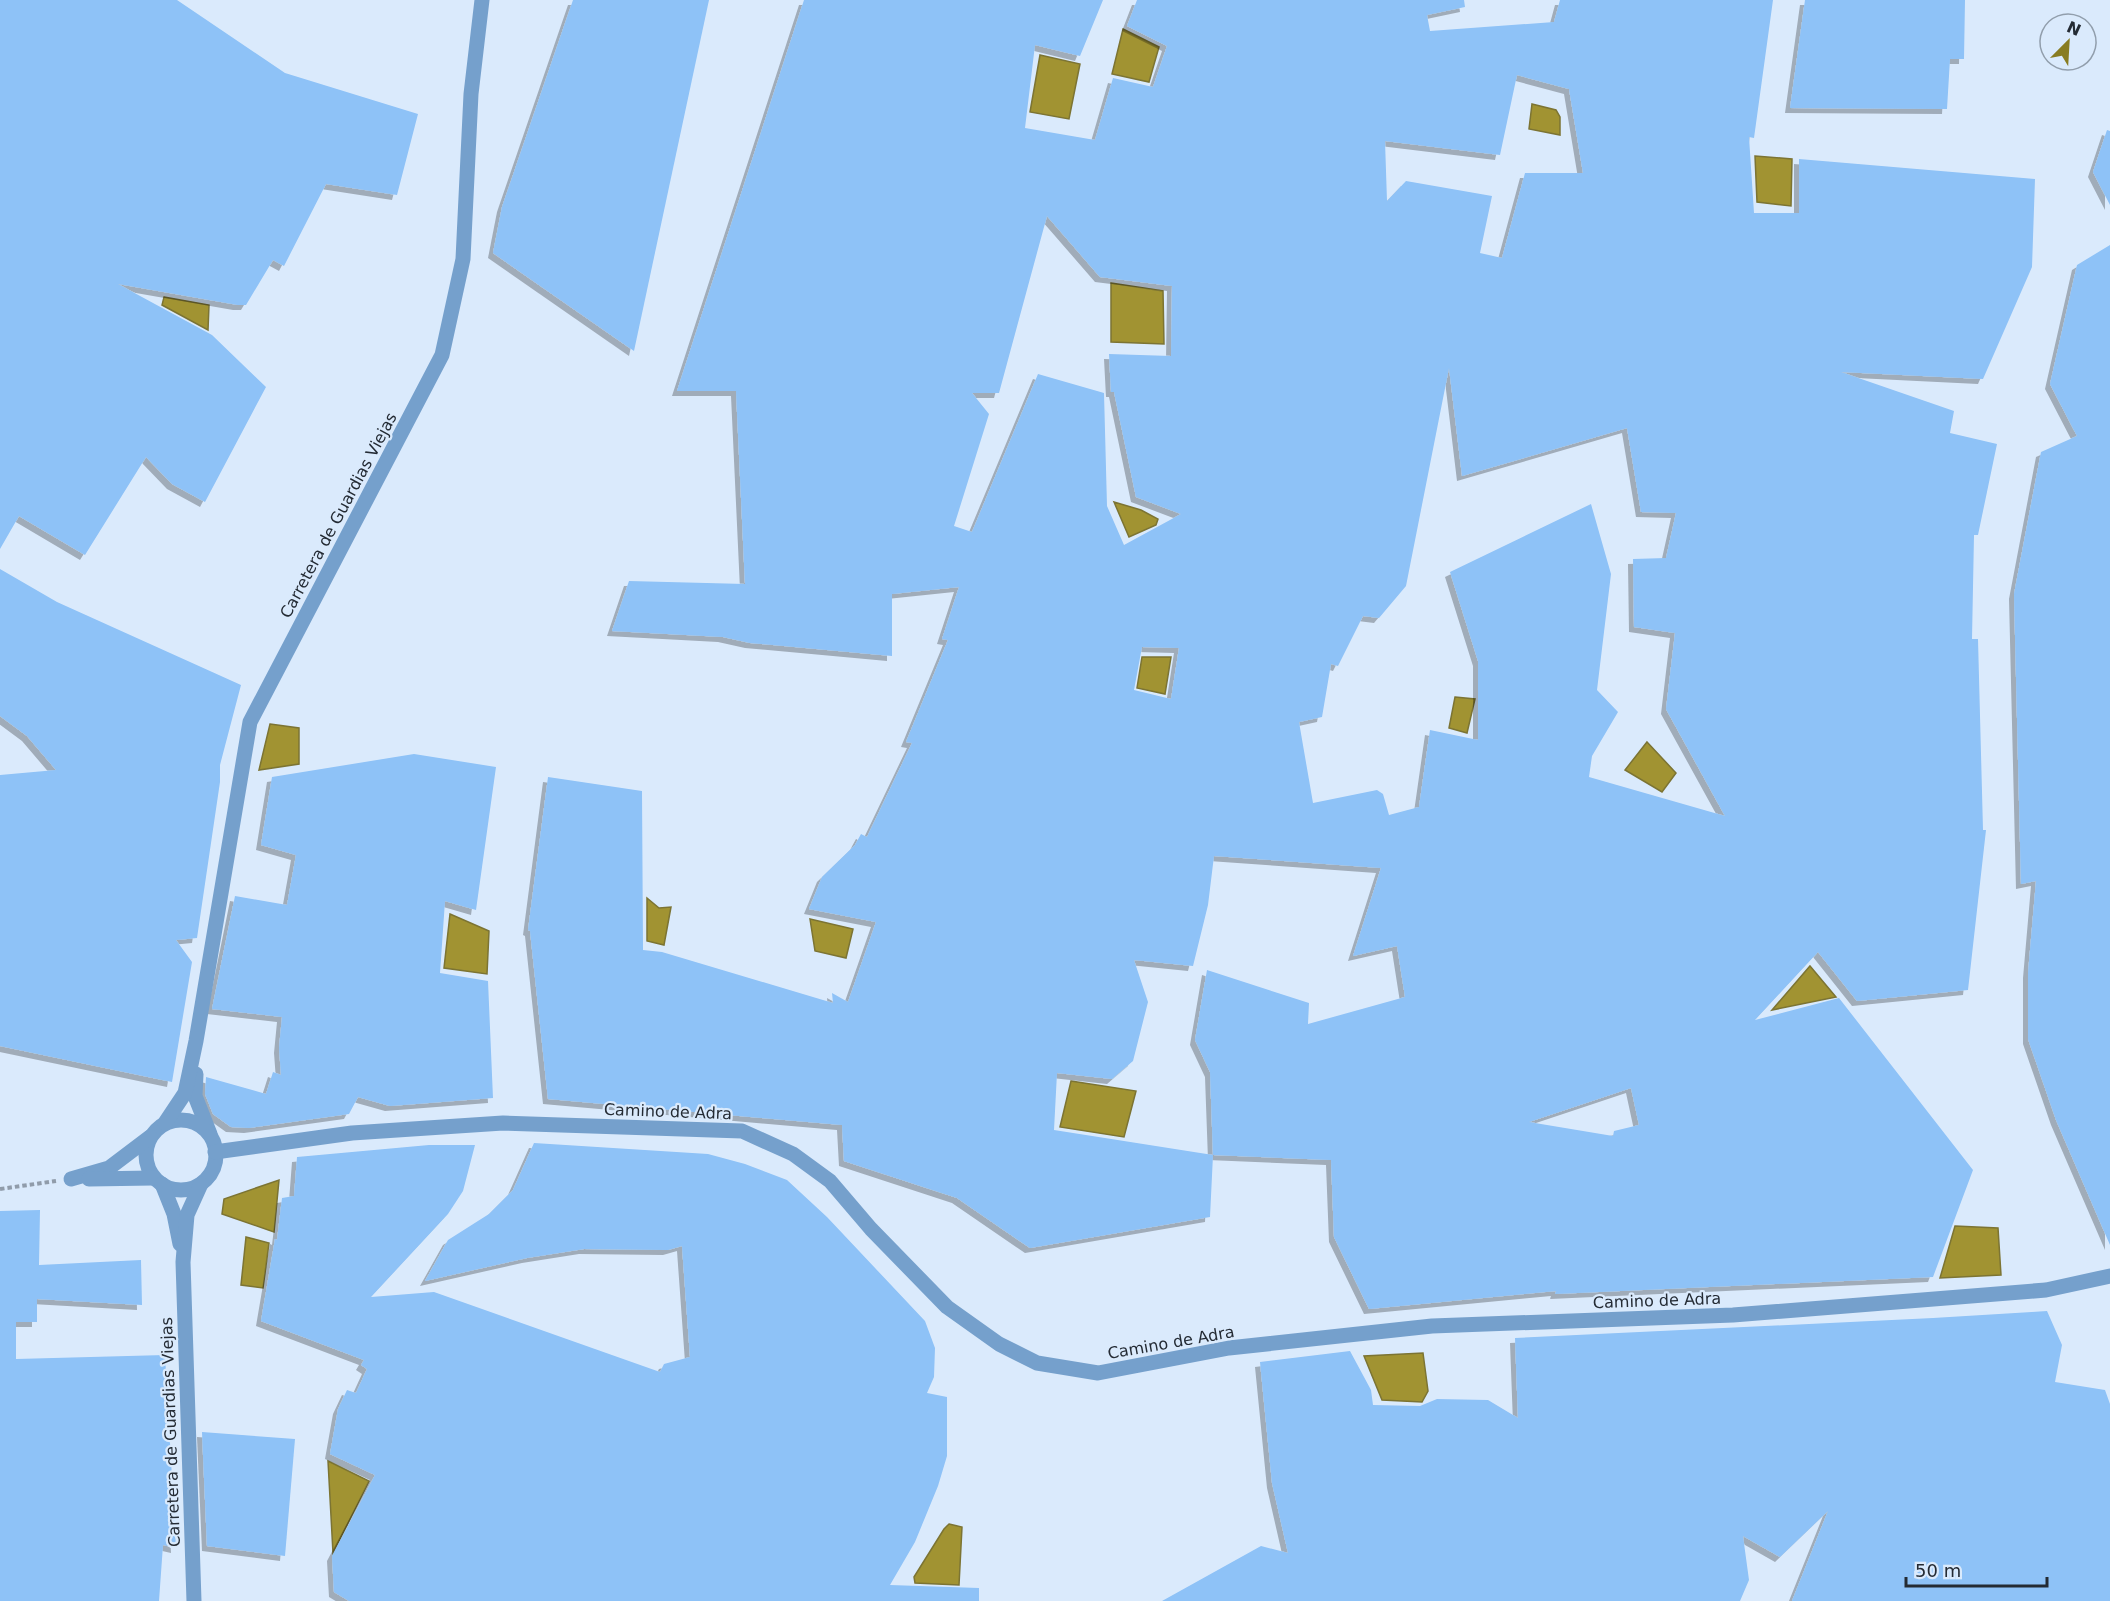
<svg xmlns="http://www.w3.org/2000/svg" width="2110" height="1601" viewBox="0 0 2110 1601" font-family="'DejaVu Sans',sans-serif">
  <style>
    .water { fill: #a19332; stroke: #7c7433; stroke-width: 1.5 }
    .building { fill: #8ec2f7; fill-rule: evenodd; filter: url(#shadow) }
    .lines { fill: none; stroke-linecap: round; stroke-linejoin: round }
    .path { stroke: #909caa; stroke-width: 4; stroke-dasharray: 4.5 3; stroke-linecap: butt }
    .tertiary { stroke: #75a0cc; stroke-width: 15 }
    .labels { text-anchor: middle; stroke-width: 4.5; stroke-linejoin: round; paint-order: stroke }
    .street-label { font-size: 16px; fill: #242b34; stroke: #daeafc }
  </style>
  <defs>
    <filter id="shadow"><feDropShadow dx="-5" dy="5" stdDeviation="0" flood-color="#0004"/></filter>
  </defs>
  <rect width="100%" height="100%" fill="#daeafc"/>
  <!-- water -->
  <g class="water">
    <polygon points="1123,29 1159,47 1149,82 1112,74"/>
    <polygon points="1040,55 1080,64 1069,119 1030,112"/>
    <polygon points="1532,104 1556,110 1560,117 1560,135 1529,129"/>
    <polygon points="1755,156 1792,159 1791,206 1757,202"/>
    <polygon points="1111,283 1163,291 1164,344 1111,342"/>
    <polygon points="164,297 209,305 208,330 162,305"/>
    <polygon points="1114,502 1141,510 1158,519 1156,525 1129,537"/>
    <polygon points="1142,657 1171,657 1165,694 1137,688"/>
    <polygon points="1455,697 1475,699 1467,733 1449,728"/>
    <polygon points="270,724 299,728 299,764 259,770"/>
    <polygon points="1647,742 1676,773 1662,792 1625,770"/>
    <polygon points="647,898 659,908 671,907 664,945 647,941"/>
    <polygon points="450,914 489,931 487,974 444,968"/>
    <polygon points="810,919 853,929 846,958 815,951"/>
    <polygon points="1810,966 1836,997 1772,1010"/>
    <polygon points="1071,1081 1136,1091 1124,1137 1060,1127"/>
    <polygon points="279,1180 274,1232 222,1214 224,1199"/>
    <polygon points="1955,1226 1998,1228 2001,1275 1940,1278"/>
    <polygon points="246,1237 269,1243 263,1288 241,1285"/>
    <polygon points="1423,1353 1428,1391 1422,1402 1382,1400 1364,1356"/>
    <polygon points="328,1461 369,1481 333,1553"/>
    <polygon points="949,1524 962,1527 959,1585 915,1583 914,1577 944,1529"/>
  </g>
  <!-- building -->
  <g class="building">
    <polygon points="0,0 177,0 285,73 418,114 397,195 326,184 284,266 273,260 246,305 238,305 118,284 212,335 266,387 205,502 172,484 146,457 85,555 19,516 0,549"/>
    <polygon points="573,0 709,0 634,351 493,253 502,207"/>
    <path d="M804,0H1103L1080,56L1035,45L1025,128L1095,140L1113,78L1153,87L1167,46L1127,26L1137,0H1464L1465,7L1427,15L1430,31L1554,22L1560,0H1773L1754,138L1749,137L1754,213H1799V159L2035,179L2032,267L1983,379L1841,372L1954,411L1950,433L1997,444L1978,535H1974L1972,639H1978L1983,830H1986L1968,990L1857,1001L1818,952L1755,1020L1839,998L1973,1170L1933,1277L1555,1294L1556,1291L1369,1309L1334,1237L1331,1160L1213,1155L1210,1217L1030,1248L957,1198L844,1161L842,1125L548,1099L530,931L528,930L548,777L642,791L643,950L662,952L833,1003L832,993L848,1002L876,922L809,909L822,877L855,845L861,834L867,837L912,743L906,742L948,640L942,639L959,587L892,594V656L750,643L723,637L612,631L629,581L745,584L736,391H677ZM1517,75L1569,89L1583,173H1525L1502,258L1480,253L1492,196L1406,181L1387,201L1385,141L1500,155ZM1047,216L1100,277L1172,286L1171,356L1109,354L1111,392H1114L1136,497L1181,514L1124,545L1107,506L1104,393L1038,374L972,532L954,526L989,414L972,393H999ZM1449,368L1462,476L1627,428L1641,512L1676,513L1666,558L1633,559L1634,627L1675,633L1666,709L1725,816L1589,777L1592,756L1618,712L1597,690L1611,574L1591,504L1450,572L1478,661V740L1430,730L1419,807L1389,815L1383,794L1377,790L1313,803L1299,722L1322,717L1331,664L1338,666L1363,616L1379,618L1406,586ZM1142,647L1179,648L1171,699L1134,690ZM1214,856L1381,868L1353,956L1397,946L1405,997L1308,1024L1309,1003L1207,970L1195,1040L1210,1072L1213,1155L1054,1130L1057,1073L1112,1079L1133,1061L1148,1002L1134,960L1193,966L1208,905ZM1631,1088L1639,1125L1614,1131L1613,1136L1529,1122Z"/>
    <polygon points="1805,0 1965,0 1964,59 1950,59 1947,109 1790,108"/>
    <polygon points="2107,130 2110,131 2110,205 2093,172"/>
    <polygon points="2110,245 2110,1245 2056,1120 2028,1039 2028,973 2036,881 2021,884 2014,594 2041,452 2077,436 2050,384 2077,265"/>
    <polygon points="0,569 57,602 241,685 220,765 220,782 197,938 176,940 192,962 172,1082 0,1046 0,775 56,770 27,736 0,716"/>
    <polygon points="414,754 496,767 476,910 445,901 440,973 488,981 493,1098 390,1106 358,1097 349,1114 249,1128 231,1127 213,1114 205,1094 206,1077 266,1094 273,1072 281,1075 279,1048 282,1017 212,1009 235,896 287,905 296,855 261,845 272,777"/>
    <polygon points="534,1143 708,1154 745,1164 787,1180 827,1217 925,1321 935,1348 934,1377 927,1393 947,1397 947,1456 938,1486 915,1542 890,1585 979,1588 979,1601 349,1601 334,1592 332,1556 375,1475 330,1454 338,1409 347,1390 356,1393 367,1369 361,1365 364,1360 261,1321 275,1239 277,1240 282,1198 294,1196 297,1157 429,1145 475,1145 463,1191 448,1214 371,1297 434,1292 660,1372 664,1364 690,1357 682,1246 668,1250 584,1249 527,1258 425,1281 448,1240 489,1214 513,1190"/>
    <polygon points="40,1210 39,1265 141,1260 142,1305 37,1299 37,1322 16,1322 16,1359 165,1355 176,1548 163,1545 159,1601 0,1601 0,1211"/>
    <polygon points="2047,1311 2062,1345 2055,1382 2105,1390 2110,1404 2110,1601 1792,1601 1828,1511 1780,1557 1743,1536 1749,1580 1740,1601 1162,1601 1261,1546 1288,1553 1272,1483 1260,1362 1350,1351 1371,1390 1373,1405 1420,1406 1437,1399 1488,1400 1518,1418 1515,1338 1933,1318"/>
    <polygon points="202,1432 295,1439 285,1556 207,1546"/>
  </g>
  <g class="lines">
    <!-- path -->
    <polyline class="path" points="0,1189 56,1181"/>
    <!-- tertiary -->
    <g class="tertiary">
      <polyline points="196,1074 195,1096 210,1134"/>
      <circle cx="181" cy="1155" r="35"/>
      <polyline points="165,1123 185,1093 196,1041 250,722 442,355 463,259 471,94 482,0"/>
      <polyline points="215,1152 352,1133 503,1123 742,1131 793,1154 830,1181 871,1229 947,1307 999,1344 1037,1363 1098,1373 1229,1348 1432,1326 1733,1315 2046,1290 2110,1276"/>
      <polyline points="71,1179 109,1168 150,1137"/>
      <polyline points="89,1179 153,1178"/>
      <polyline points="162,1184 174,1214 180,1244"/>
      <polyline points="194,1601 183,1262 187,1215 201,1184"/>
    </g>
  </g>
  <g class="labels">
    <!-- street labels -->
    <g class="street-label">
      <text transform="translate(338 515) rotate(-62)" y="6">Carretera de Guardias Viejas</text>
      <text transform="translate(668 1111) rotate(2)" y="6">Camino de Adra</text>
      <text transform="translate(1657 1300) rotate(-2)" y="6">Camino de Adra</text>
      <text transform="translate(1171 1342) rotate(-10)" y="6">Camino de Adra</text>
      <text transform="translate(170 1432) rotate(-92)" y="6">Carretera de Guardias Viejas</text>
    </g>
  </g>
  <!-- north arrow -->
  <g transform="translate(2068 42) rotate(24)"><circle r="28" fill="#daeafc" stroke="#919eac" stroke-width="1.5"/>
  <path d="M0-4.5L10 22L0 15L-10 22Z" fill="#887c21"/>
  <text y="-9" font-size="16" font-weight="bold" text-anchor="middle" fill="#242b34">N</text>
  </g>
  <!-- scale -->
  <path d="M1906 1577v9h141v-9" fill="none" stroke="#242b34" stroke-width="3"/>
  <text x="1915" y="1577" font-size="18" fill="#242b34" stroke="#daeafc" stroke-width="4.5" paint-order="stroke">50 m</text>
</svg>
